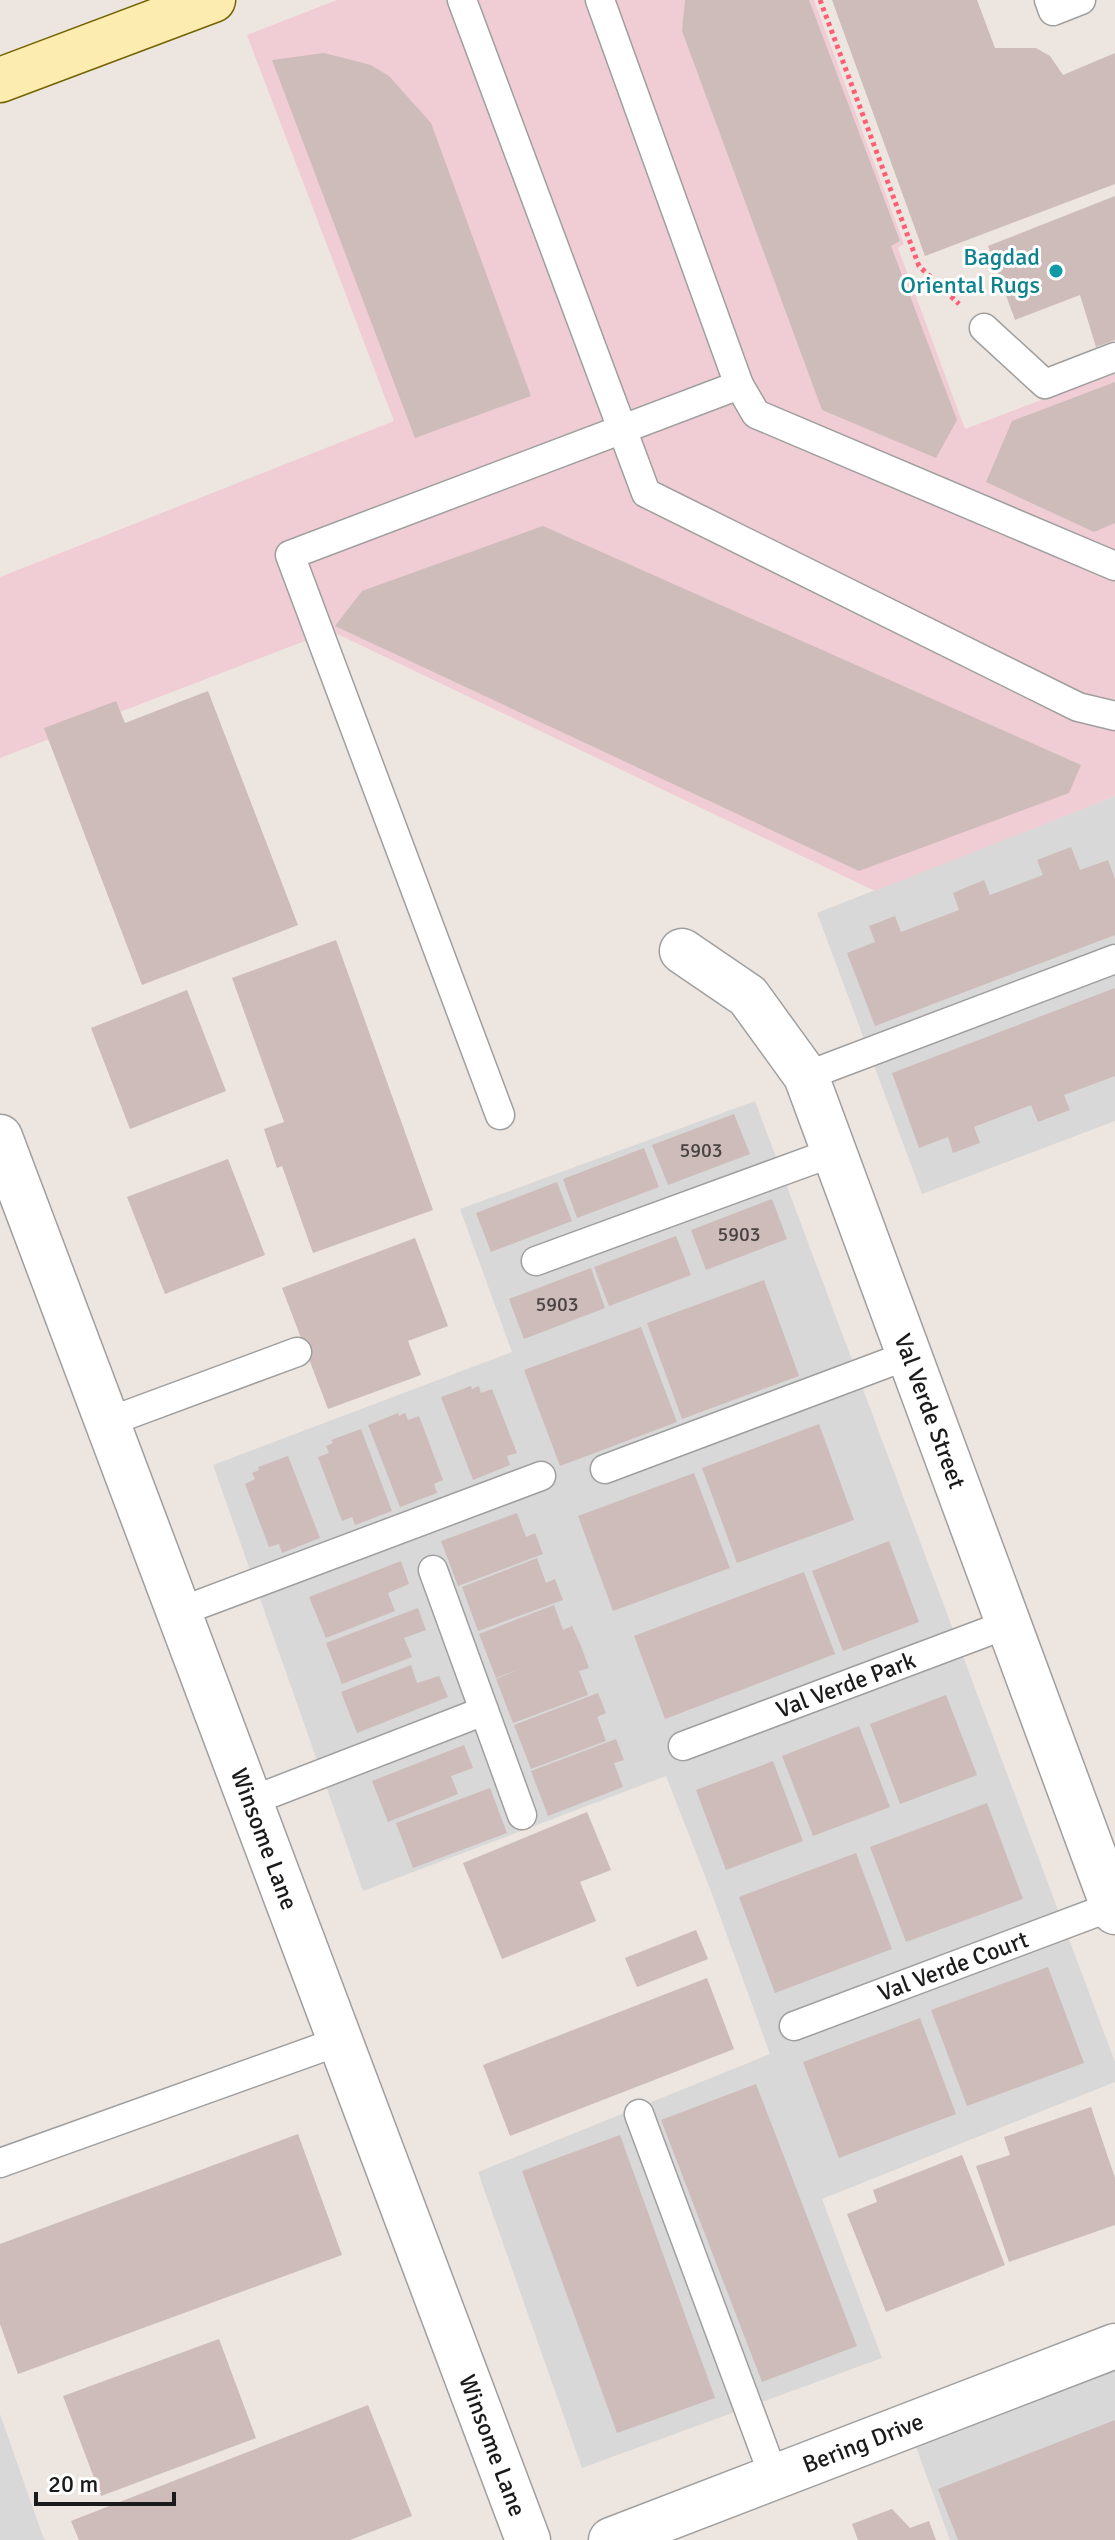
<svg xmlns="http://www.w3.org/2000/svg" width="1115" height="2540" viewBox="0 0 1115 2540" font-family="Signika,sans-serif">
  <style>
    .residential { fill: #d9d8d8 }
    .commercial { fill: #f0cdd4 }
    .building { fill: #cdbcb9 }
    .lines { fill: none; stroke-linecap: round; stroke-linejoin: round }
    .service-casing { stroke: #9f9f9f; stroke-width: 31 }
    .minor-casing { stroke: #9f9f9f; stroke-width: 47 }
    .tertiary-casing { stroke: #9f9f9f; stroke-width: 47 }
    .secondary-casing { stroke: #736300; stroke-width: 47 }
    .path { stroke: #ff5e76; stroke-width: 5; stroke-dasharray: 4 4; stroke-linecap: butt }
    .service { stroke: #fff; stroke-width: 28 }
    .minor { stroke: #fff; stroke-width: 44 }
    .tertiary { stroke: #fff; stroke-width: 44 }
    .secondary { stroke: #fcecaf; stroke-width: 44 }
    .culture-dot { fill: #0f9aa8; stroke: #fff; stroke-width: 3 }
    .labels { text-anchor: middle; stroke-width: 6; stroke-linejoin: round; paint-order: stroke }
    .number-label { font-size: 20px; fill: #484342 }
    .culture-label { font-size: 24px; fill: #0d838f; stroke: #fff; text-anchor: end }
    .street-label { font-size: 24px; fill: #1b1b1b; stroke: #fff }
  </style>
  <rect width="100%" height="100%" fill="#ede5df"/>
  <!-- residential -->
  <g class="residential">
    <polygon points="1115,796 1115,1121 922,1194 817,913"/>
    <polygon points="755,1101 1115,2062 1115,2082 822,2199 882,2358 582,2468 478,2172 770,2054 712,1894 666,1776 363,1891 213,1465 512,1352 460,1209"/>
    <polygon points="1115,2358 1115,2540 950,2540 912,2436"/>
    <polygon points="0,2414 42,2534 45,2540 0,2540"/>
  </g>
  <!-- commercial -->
  <polygon class="commercial" points="337,0 814,0 904,244 898,248 965,429 1115,372 1115,796 875,891 331,631 0,758 0,577 394,421 247,35"/>
  <!-- building -->
  <g class="building">
    <polygon points="685,0 809,0 900,241 891,246 957,420 936,458 822,410 682,31"/>
    <polygon points="832,0 977,0 995,48 1036,48 1050,56 1063,75 1115,53 1115,184 925,256"/>
    <polygon points="324,53 371,65 389,76 431,123 531,396 415,438 272,60"/>
    <polygon points="1115,196 1115,340 1096,347 1080,295 1015,320 988,246"/>
    <polygon points="1115,382 1115,523 1094,532 986,482 1012,421"/>
    <polygon points="543,526 1081,765 1069,793 859,871 335,626 362,591"/>
    <polygon points="208,691 298,925 142,985 44,728 116,701 125,723"/>
    <polygon points="1071,847 1080,870 1108,860 1115,879 1115,935 875,1026 847,953 875,942 869,926 895,916 901,932 959,910 953,893 984,880 990,895 1043,875 1037,860"/>
    <polygon points="336,940 433,1210 313,1253 282,1166 277,1168 264,1129 284,1122 232,978"/>
    <polygon points="1115,988 1115,1076 1064,1095 1070,1110 1038,1122 1031,1105 974,1127 980,1143 953,1153 948,1137 919,1148 892,1073"/>
    <polygon points="187,990 226,1091 130,1129 91,1028"/>
    <polygon points="734,1114 750,1154 668,1185 652,1145"/>
    <polygon points="644,1148 659,1187 577,1218 563,1179"/>
    <polygon points="228,1159 265,1255 165,1294 127,1197"/>
    <polygon points="557,1182 572,1221 491,1252 476,1213"/>
    <polygon points="772,1199 787,1239 706,1270 691,1230"/>
    <polygon points="676,1236 691,1275 609,1306 594,1267"/>
    <polygon points="415,1238 448,1326 408,1341 421,1375 328,1409 282,1288"/>
    <polygon points="591,1268 605,1308 524,1339 509,1299"/>
    <polygon points="764,1280 799,1376 682,1419 647,1323"/>
    <polygon points="641,1327 677,1422 560,1466 524,1370"/>
    <polygon points="471,1386 472,1389 479,1386 481,1393 492,1389 517,1453 507,1456 510,1465 473,1480 441,1397"/>
    <polygon points="398,1413 399,1416 405,1413 408,1420 419,1416 443,1480 434,1484 437,1493 400,1507 368,1425"/>
    <polygon points="819,1424 854,1520 737,1563 702,1468"/>
    <polygon points="361,1429 392,1511 355,1525 352,1517 342,1521 318,1457 329,1453 326,1446 333,1443 331,1440"/>
    <polygon points="288,1456 320,1538 282,1553 279,1544 269,1547 245,1484 255,1479 252,1473 259,1470 258,1467"/>
    <polygon points="694,1473 730,1568 613,1611 578,1516"/>
    <polygon points="517,1513 526,1537 535,1533 543,1554 458,1586 441,1541"/>
    <polygon points="889,1541 919,1622 843,1651 812,1571"/>
    <polygon points="537,1558 546,1583 555,1579 563,1600 478,1631 462,1587"/>
    <polygon points="401,1561 409,1584 388,1593 395,1611 326,1638 309,1597"/>
    <polygon points="804,1572 835,1654 665,1719 634,1636"/>
    <polygon points="554,1605 563,1630 572,1626 581,1646 589,1668 579,1671 588,1695 513,1723 496,1679 522,1668 496,1678 479,1634"/>
    <polygon points="418,1608 426,1630 404,1638 412,1657 342,1684 326,1643"/>
    <polygon points="411,1665 417,1683 439,1676 448,1697 357,1733 341,1692"/>
    <polygon points="598,1693 606,1713 597,1717 606,1741 531,1769 514,1725"/>
    <polygon points="946,1695 977,1775 900,1804 870,1724"/>
    <polygon points="859,1726 890,1807 813,1836 782,1756"/>
    <polygon points="616,1739 624,1760 614,1763 623,1787 548,1816 531,1771"/>
    <polygon points="464,1745 473,1768 451,1776 458,1794 388,1822 372,1781"/>
    <polygon points="773,1761 803,1841 726,1870 696,1790"/>
    <polygon points="490,1788 507,1833 413,1868 396,1823"/>
    <polygon points="987,1803 1023,1899 906,1942 870,1847"/>
    <polygon points="587,1812 611,1870 580,1882 596,1921 502,1959 463,1863"/>
    <polygon points="856,1853 892,1949 775,1993 739,1897"/>
    <polygon points="696,1930 708,1959 637,1987 625,1958"/>
    <polygon points="1048,1967 1084,2063 967,2106 931,2010"/>
    <polygon points="707,1978 734,2049 510,2136 483,2065"/>
    <polygon points="920,2018 956,2114 839,2158 803,2062"/>
    <polygon points="756,2084 857,2346 762,2382 661,2120"/>
    <polygon points="1091,2107 1115,2178 1115,2225 1009,2262 976,2166 1010,2155 1004,2137"/>
    <polygon points="298,2134 342,2255 18,2374 0,2324 0,2244"/>
    <polygon points="620,2135 715,2398 617,2433 522,2171"/>
    <polygon points="962,2155 1005,2265 886,2312 847,2214 877,2202 873,2190"/>
    <polygon points="219,2339 256,2438 101,2496 63,2396"/>
    <polygon points="368,2405 412,2516 350,2540 79,2540 71,2521"/>
    <polygon points="1115,2420 1115,2540 958,2540 938,2489"/>
    <polygon points="892,2509 910,2528 929,2521 936,2540 858,2540 852,2524"/>
  </g>
  <g class="lines">
    <!-- service casing -->
    <g class="service-casing">
      <g id="service">
        <polyline points="462,0 646,493 1078,707 1115,716"/>
        <polyline points="600,0 739,385 756,414 1115,566"/>
        <polyline points="1049,0 1053,11 1081,0"/>
        <polyline points="984,328 1045,384 1115,357"/>
        <polyline points="806,1076 1115,959"/>
        <polyline points="500,1115 290,555 739,385"/>
        <polyline points="536,1261 834,1152"/>
        <polyline points="108,1422 297,1352"/>
        <polyline points="605,1469 909,1355"/>
        <polyline points="433,1570 522,1815"/>
        <polyline points="179,1612 541,1476"/>
        <path id="s1" d="M683,1746L1008,1624"/>
        <polyline points="251,1801 484,1711"/>
        <path id="s2" d="M794,2026L1113,1906"/>
        <polyline points="639,2114 774,2477"/>
        <polyline points="0,2163 340,2041"/>
      </g>
    </g>
    <!-- minor casing -->
    <g class="minor-casing">
      <g id="minor">
        <path id="s3" d="M682,951L748,996L806,1076L1115,1912"/>
        <path id="s4" d="M611,2540L1115,2346"/>
      </g>
    </g>
    <!-- tertiary casing -->
    <g class="tertiary-casing">
      <g id="tertiary">
        <path id="s5" d="M0,1137L528,2540"/>
      </g>
    </g>
    <!-- secondary casing -->
    <g class="secondary-casing">
      <polyline id="secondary" points="0,80 213,0"/>
    </g>
    <!-- path -->
    <polyline class="path" points="820,0 919,266 959,304"/>
    <!-- service -->
    <use href="#service" class="service"/>
    <!-- minor -->
    <use href="#minor" class="minor"/>
    <!-- tertiary -->
    <use href="#tertiary" class="tertiary"/>
    <!-- secondary -->
    <use href="#secondary" class="secondary"/>
  </g>
  <!-- markers -->
  <circle class="culture-dot" cx="1056" cy="271" r="8"/>
  <g class="labels">
    <!-- number labels -->
    <g class="number-label">
      <text x="701" y="1157">5903</text>
      <text x="739" y="1241">5903</text>
      <text x="557" y="1311">5903</text>
    </g>
    <!-- culture labels -->
    <g class="culture-label">
      <text x="1040" y="265">Bagdad<tspan x="1040" dy="28">Oriental Rugs</tspan></text>
    </g>
    <!-- street labels -->
    <g class="street-label">
      <text dy="8" stroke="none"><textPath href="#s3" startOffset="536">Val Verde Street</textPath></text>
      <text dy="8" stroke="none"><textPath href="#s1" startOffset="174">Val Verde Park</textPath></text>
      <text dy="8" stroke="none"><textPath href="#s5" startOffset="750">Winsome Lane</textPath></text>
      <text dy="8" stroke="none"><textPath href="#s2" startOffset="170">Val Verde Court</textPath></text>
      <text dy="8" stroke="none"><textPath href="#s4" startOffset="270">Bering Drive</textPath></text>
      <text dy="8" stroke="none"><textPath href="#s5" startOffset="1398">Winsome Lane</textPath></text>
    </g>
  </g>
  <!-- scale -->
  <path d="M36 2492v12h138v-12" fill="none" stroke="#1b1b1b" stroke-width="4"/>
  <text x="48" y="2492" font-size="24" fill="#1b1b1b" stroke="#ffffff" stroke-width="6" paint-order="stroke">20 m</text>
</svg>
